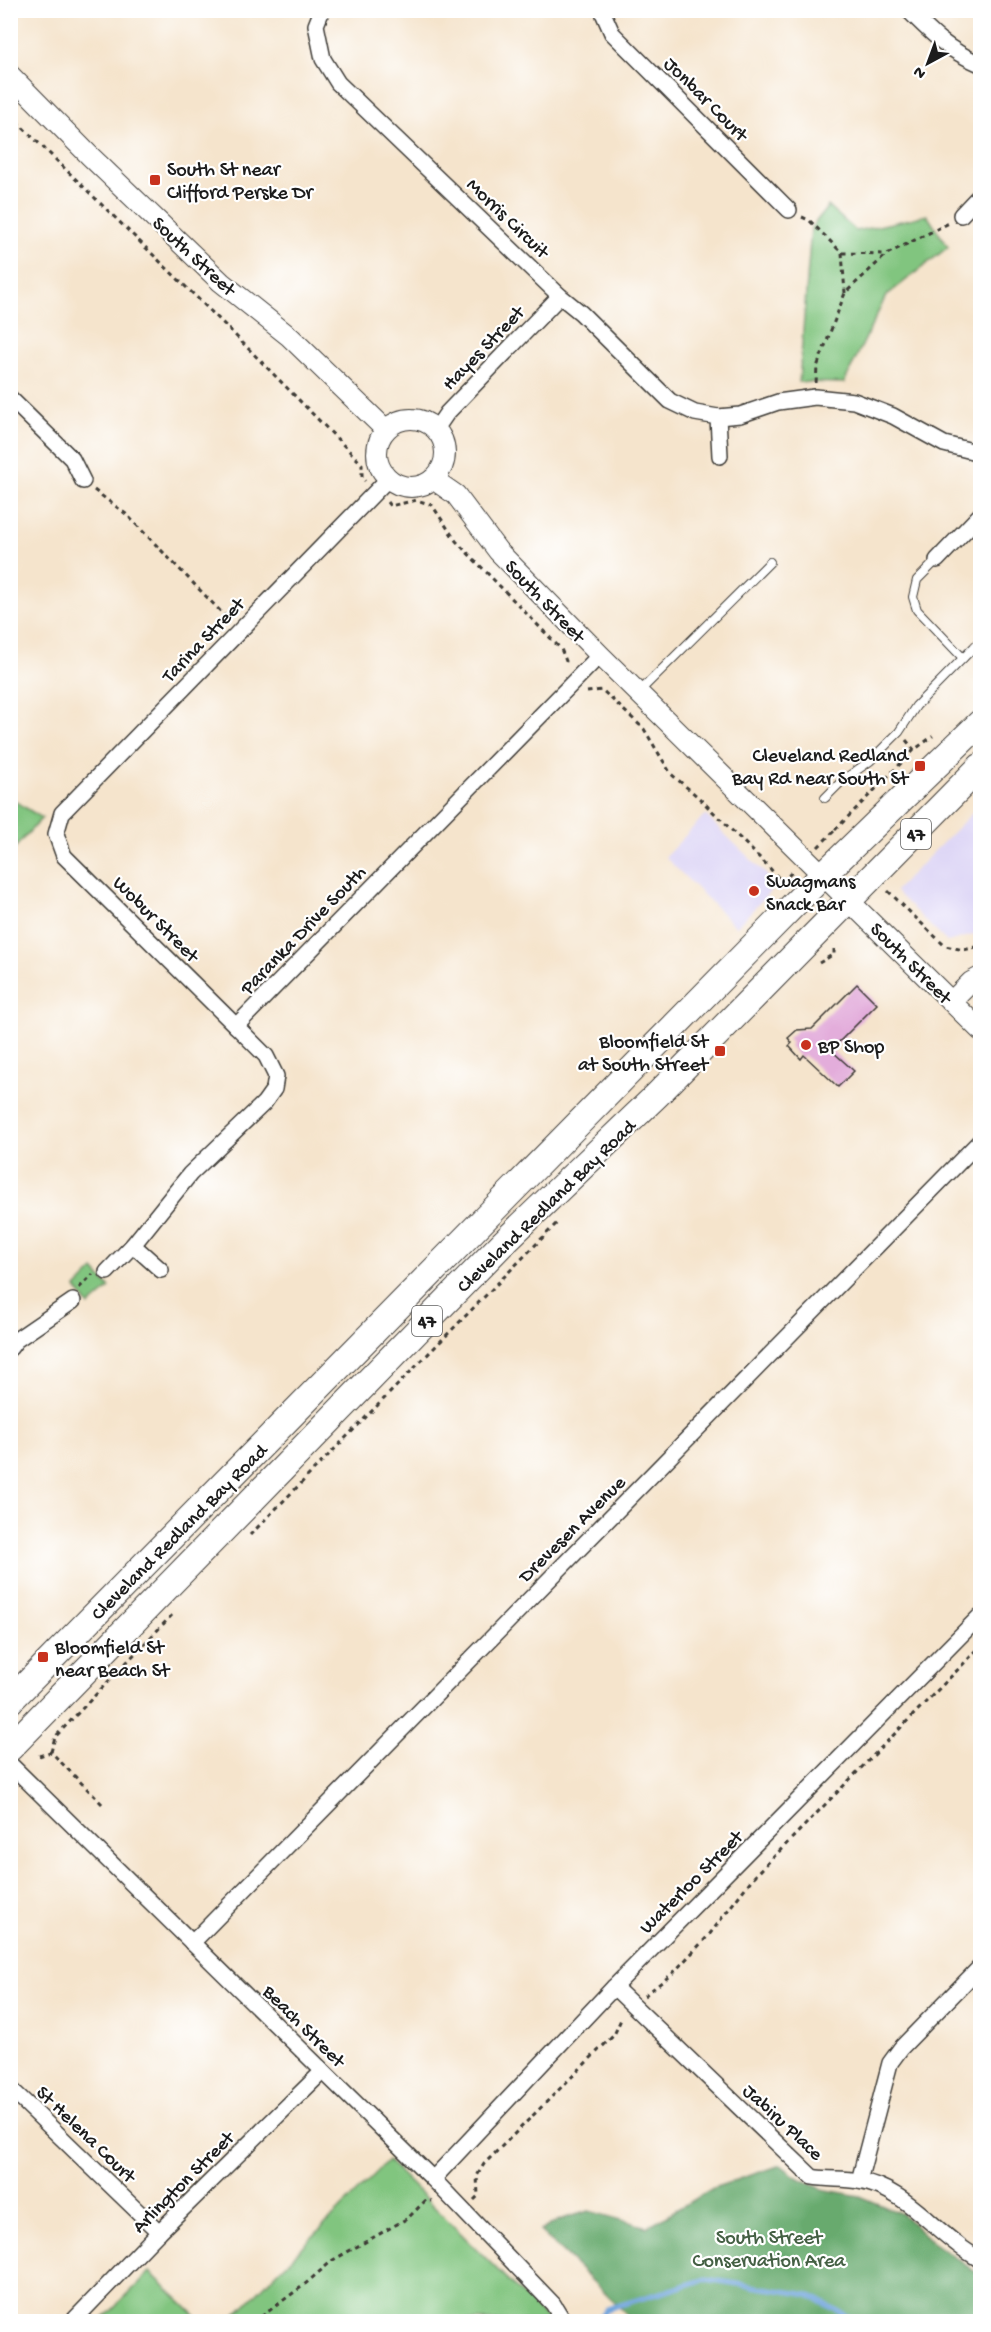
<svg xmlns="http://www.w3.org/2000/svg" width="991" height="2332" viewBox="0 0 991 2332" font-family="'Gochi Hand',sans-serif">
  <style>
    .built { fill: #ddd5f6 }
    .green { fill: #81c57f; stroke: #4e704e; stroke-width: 1.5 }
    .forest { fill: #68aa6e; stroke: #426345; stroke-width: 1.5 }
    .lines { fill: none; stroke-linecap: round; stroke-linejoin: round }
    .stream { stroke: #71a5dd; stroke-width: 5 }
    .building { fill: #e3addb }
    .service-casing { stroke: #3d3a36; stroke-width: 10 }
    .minor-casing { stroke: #3d3a36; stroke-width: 18 }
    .tertiary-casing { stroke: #3d3a36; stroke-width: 22 }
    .trunk-casing { stroke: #3d3a36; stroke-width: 28 }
    .path { stroke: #3d3a36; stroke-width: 3; stroke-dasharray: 4.5 4.5; stroke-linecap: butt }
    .service { stroke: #fff; stroke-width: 8 }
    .minor { stroke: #fff; stroke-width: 15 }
    .tertiary { stroke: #fff; stroke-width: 20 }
    .trunk { stroke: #fff; stroke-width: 26 }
    .poi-dot { fill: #c8321e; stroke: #fff; stroke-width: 2 }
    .labels { text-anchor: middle; stroke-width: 4.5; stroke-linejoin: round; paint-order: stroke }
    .shield { fill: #fff; stroke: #606060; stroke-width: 1.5 }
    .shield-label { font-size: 18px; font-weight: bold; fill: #1c1c1c }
    .street-label { font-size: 20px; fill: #1c1c1c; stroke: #fff }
    .poi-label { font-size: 20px; fill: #1c1c1c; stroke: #fff; text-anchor: start }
    .park-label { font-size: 20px; fill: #446044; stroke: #fff }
  </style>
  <rect width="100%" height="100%" fill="#fff"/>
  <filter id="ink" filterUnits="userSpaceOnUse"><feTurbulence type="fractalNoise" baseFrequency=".0167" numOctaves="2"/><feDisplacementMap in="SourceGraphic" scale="12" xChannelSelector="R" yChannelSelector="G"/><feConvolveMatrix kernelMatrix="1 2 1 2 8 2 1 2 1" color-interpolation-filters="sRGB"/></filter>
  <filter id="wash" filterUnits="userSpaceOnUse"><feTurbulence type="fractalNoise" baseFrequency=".008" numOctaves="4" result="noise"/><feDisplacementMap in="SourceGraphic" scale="24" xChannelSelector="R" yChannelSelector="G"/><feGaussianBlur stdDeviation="1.35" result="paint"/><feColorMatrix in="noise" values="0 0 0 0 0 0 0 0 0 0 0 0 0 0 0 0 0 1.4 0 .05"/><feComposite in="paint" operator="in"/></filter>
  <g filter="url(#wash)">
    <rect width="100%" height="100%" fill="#f5e4cc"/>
    <!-- built -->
    <g class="built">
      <polygon points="980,805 980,933 947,942 895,891"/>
      <polygon points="705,815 767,875 770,892 736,927 665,857"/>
    </g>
    <!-- green -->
    <g class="green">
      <polygon points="828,206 856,231 927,215 948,247 886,296 844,383 799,382 811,228"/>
      <polygon points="10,798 42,818 11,852 10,852"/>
      <polygon points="94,1270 110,1288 89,1306 76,1288"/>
      <polygon points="388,2161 549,2321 229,2321"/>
      <polygon points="150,2272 201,2321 101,2321"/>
    </g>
    <!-- forest -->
    <polygon class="forest" points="781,2165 795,2176 822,2189 859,2196 902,2214 932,2242 980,2275 980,2321 634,2321 540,2231 559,2220 589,2211 647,2227 713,2188"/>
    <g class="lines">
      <!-- stream -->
      <polyline class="stream" points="593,2322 607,2309 706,2279 809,2295 858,2322"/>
    </g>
    <g id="blocks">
      <!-- building -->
      <polygon class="building" points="857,984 877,1004 831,1050 854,1071 838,1087 804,1055 801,1059 789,1046 792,1043 788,1038 797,1030 812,1029"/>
    </g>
  </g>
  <g filter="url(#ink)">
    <use href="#blocks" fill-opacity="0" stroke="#3d3a36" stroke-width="1.5"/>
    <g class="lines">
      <!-- service casing -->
      <g class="service-casing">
        <g id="service">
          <polyline points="937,560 917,580 913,597 917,610 963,658"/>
          <polyline points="639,692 770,562"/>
          <polyline points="825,798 843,780 870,761 899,732 916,706 977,644"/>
        </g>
      </g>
      <!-- minor casing -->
      <g class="minor-casing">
        <g id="minor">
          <polyline points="322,10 316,25 323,59 338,83 560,296 581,313 670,401 695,413 718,417 740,415 778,402 815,397 854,401 893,416 944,444 980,453"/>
          <polyline points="606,10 604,15 612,33 789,210"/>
          <path d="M908,10C933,35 948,50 980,64"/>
          <polyline points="961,215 980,195"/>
          <polyline points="10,398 72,459 83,481"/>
          <polyline points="718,417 720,456"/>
          <polyline points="436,429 447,413 560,296"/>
          <polyline points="937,560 980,515"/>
          <polyline points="236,1026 64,856 56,834 62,813 388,479"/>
          <polyline points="133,1245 161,1270"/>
          <polyline points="107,1272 133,1245 190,1174 264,1103 274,1089 276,1076 266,1056 236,1026 600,655"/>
          <polyline points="10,1348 16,1340 73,1301"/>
          <polyline points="10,1764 433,2179 553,2304 564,2322"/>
          <polyline points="192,1943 980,1141"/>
          <path d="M614,1987L812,2177C828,2180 844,2178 859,2181C899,2187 926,2221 957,2244C964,2250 973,2255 980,2260"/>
          <polyline points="11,2089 159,2232"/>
          <polyline points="433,2179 614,1987 980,1616"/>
          <polyline points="859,2181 890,2063 901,2048 980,1967"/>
          <polyline points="72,2322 159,2232 322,2072"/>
        </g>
      </g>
      <!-- tertiary casing -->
      <g class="tertiary-casing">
        <g id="tertiary">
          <polyline points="10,75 89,155 221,282 290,337 385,429"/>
          <circle cx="411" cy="453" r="34"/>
          <polyline points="433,479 456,495 498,551 600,655 980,1030"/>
          <polyline points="952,1001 971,982 980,977"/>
        </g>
      </g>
      <!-- trunk casing -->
      <g class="trunk-casing">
        <g id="trunk">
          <polyline points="10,1701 824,874 980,723"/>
          <polyline points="10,1748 504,1242 657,1095 980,767"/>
        </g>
      </g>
      <!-- path -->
      <g class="path">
        <polyline points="10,115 229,329 362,464 362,477 365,481"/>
        <polyline points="802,217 809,220 842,253 845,293"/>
        <polyline points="842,253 886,254"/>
        <polyline points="816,383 817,367 845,293 887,254 949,223"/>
        <polyline points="94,490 126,514 229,620"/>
        <polyline points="387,502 390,506 417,500 432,505 456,541 561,649 566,661 565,666"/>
        <polyline points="587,692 602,690 644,729 671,774 697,796 767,865 782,882 781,886"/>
        <polyline points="906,740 915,751"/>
        <polyline points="835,830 914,750 933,736"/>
        <polyline points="818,847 835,830 837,832"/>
        <polyline points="782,882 794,870"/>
        <polyline points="888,891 945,946 964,950 980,946"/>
        <polyline points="819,963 834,954 834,947"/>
        <polyline points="79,1288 93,1274"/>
        <polyline points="250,1535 557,1223"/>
        <polyline points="51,1752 55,1737 174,1613"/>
        <polyline points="39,1756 51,1752 104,1806"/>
        <polyline points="644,1996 672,1974 709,1935 752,1879 980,1647"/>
        <polyline points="474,2200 478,2196 477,2176 484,2164 614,2035 622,2017"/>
        <polyline points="254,2322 304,2285 333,2260 408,2218 426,2200 432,2201"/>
      </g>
      <!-- service -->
      <use href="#service" class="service"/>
      <!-- minor -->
      <use href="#minor" class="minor"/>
      <!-- tertiary -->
      <use href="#tertiary" class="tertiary"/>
      <!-- trunk -->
      <use href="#trunk" class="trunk"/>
    </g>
  </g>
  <!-- markers -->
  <g class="poi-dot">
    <rect x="149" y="174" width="12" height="12" rx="3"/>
    <rect x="914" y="760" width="12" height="12" rx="3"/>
    <circle cx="754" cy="891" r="6"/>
    <circle cx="806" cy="1045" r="6"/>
    <rect x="714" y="1045" width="12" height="12" rx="3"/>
    <rect x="37" y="1651" width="12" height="12" rx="3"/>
  </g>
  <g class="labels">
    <!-- shield labels -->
    <g class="shield">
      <rect x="901" y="819" width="30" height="30" rx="4.5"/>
      <rect x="412" y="1306" width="30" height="30" rx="4.5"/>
    </g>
    <g class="shield-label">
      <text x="916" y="840">47</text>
      <text x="427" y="1327">47</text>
    </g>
    <!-- street labels -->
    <g class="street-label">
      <text transform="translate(707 98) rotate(45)" y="7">Jonbar Court</text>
      <text transform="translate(509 217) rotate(44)" y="7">Morris Circuit</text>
      <text transform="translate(195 255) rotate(43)" y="7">South Street</text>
      <text transform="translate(482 347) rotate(-46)" y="7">Hayes Street</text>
      <text transform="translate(546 600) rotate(46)" y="7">South Street</text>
      <text transform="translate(202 639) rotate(-46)" y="7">Tarina Street</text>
      <text transform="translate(157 918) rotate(45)" y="7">Wobur Street</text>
      <text transform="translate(302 929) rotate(-46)" y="7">Paranka Drive South</text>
      <text transform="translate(912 962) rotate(45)" y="7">South Street</text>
      <text transform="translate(545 1205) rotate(-44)" y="7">Cleveland Redland Bay Road</text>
      <text transform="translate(571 1528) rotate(-45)" y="7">Drevesen Avenue</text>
      <text transform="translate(178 1531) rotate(-45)" y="7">Cleveland Redland Bay Road</text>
      <text transform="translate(690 1881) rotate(-45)" y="7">Waterloo Street</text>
      <text transform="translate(305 2025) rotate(45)" y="7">Beach Street</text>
      <text transform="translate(784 2121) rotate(43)" y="7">Jabiru Place</text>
      <text transform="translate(87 2133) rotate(44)" y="7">St Helena Court</text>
      <text transform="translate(182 2181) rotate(-45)" y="7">Arlington Street</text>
    </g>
    <!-- poi labels -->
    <g class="poi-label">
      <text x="167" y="175">South St near<tspan x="167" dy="23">Clifford Perske Dr</tspan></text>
      <text x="908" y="761" text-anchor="end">Cleveland Redland<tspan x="908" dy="23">Bay Rd near South St</tspan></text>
      <text x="766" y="887">Swagmans<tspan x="766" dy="23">Snack Bar</tspan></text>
      <text x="708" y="1047" text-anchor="end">Bloomfield St<tspan x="708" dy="23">at South Street</tspan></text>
      <text x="818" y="1052">BP Shop</text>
      <text x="55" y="1653">Bloomfield St<tspan x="55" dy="23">near Beach St</tspan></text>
    </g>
    <!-- park labels -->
    <g class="park-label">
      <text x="769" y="2243">South Street<tspan x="769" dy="23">Conservation Area</tspan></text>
    </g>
  </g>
  <!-- margin -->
  <rect width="991" height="2332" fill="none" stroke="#fff" stroke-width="36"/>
  <!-- north arrow -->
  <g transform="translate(928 63) rotate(221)" stroke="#ffffff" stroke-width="4.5" paint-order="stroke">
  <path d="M0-4.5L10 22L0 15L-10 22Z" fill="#1c1c1c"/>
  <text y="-9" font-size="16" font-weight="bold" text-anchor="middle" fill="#1c1c1c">N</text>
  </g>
</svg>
